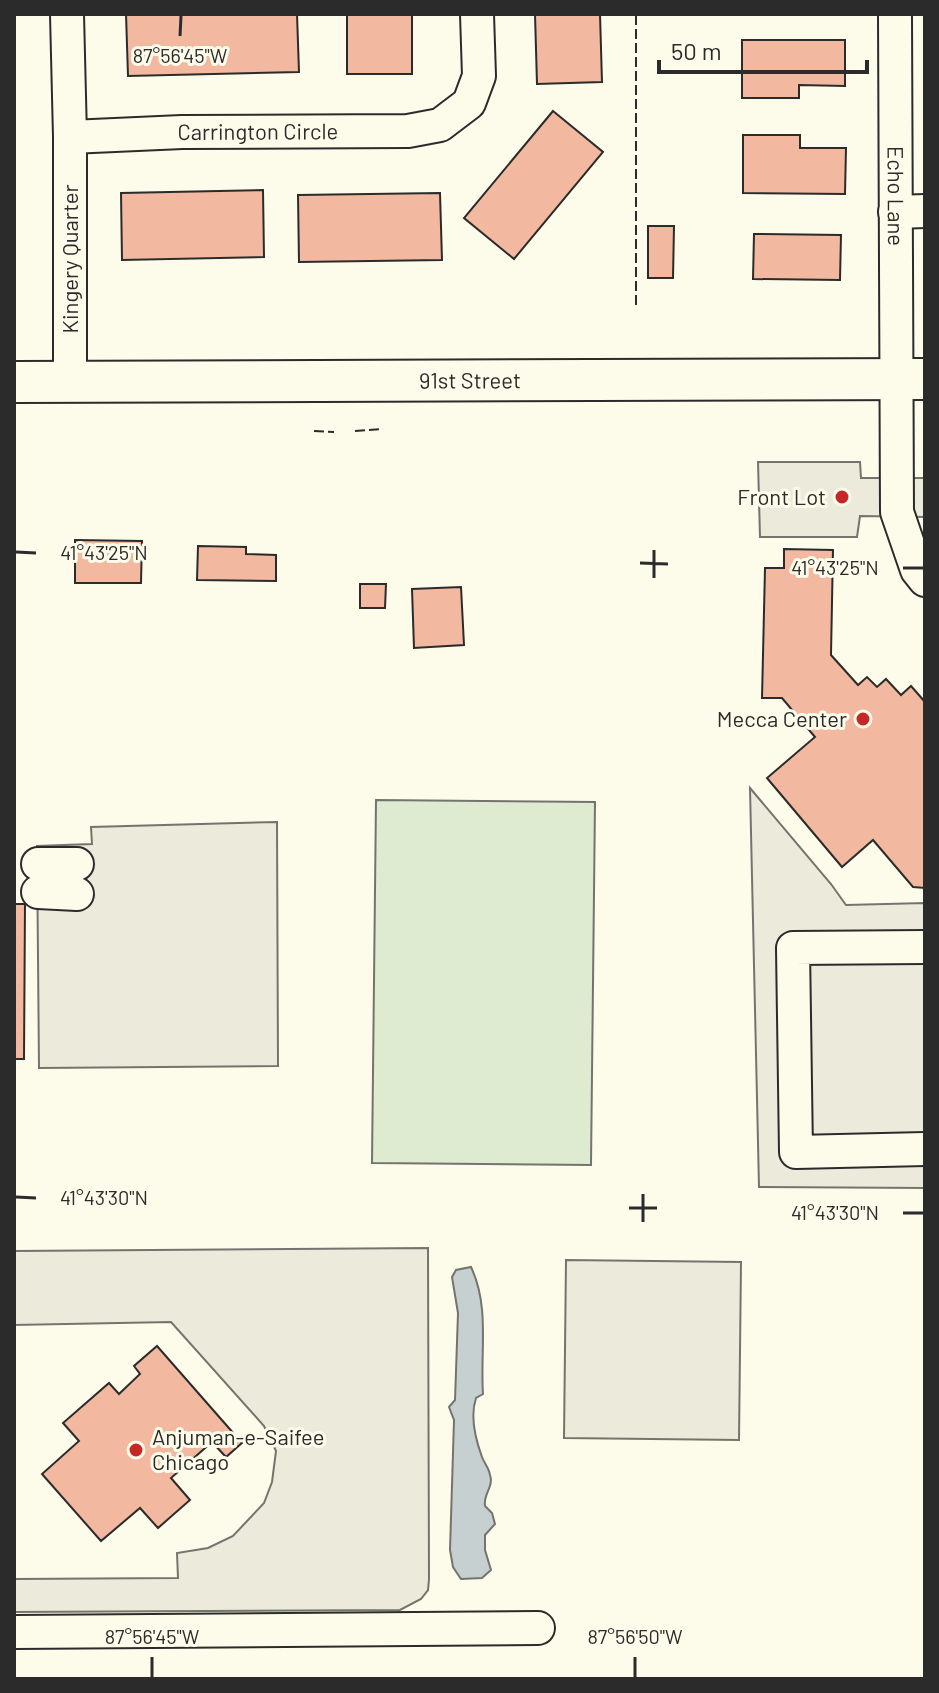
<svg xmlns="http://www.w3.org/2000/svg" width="939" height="1693" viewBox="0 0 939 1693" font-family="Barlow,sans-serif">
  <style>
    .green { fill: #deebd1; stroke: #74746e; stroke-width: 2 }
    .parking { fill: #eceadb; stroke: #74746e; stroke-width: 2 }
    .water { fill: #c7d0d0; stroke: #74746e; stroke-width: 2 }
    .building { fill: #f2b8a0; stroke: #2b2b2b; stroke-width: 2 }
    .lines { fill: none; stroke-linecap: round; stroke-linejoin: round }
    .minor-casing { stroke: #2b2b2b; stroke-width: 36 }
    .major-casing { stroke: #2b2b2b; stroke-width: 44 }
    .minor { stroke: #fdfbea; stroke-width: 32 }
    .major { stroke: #fdfbea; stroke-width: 40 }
    .fence { stroke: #2b2b2b; stroke-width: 2; stroke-dasharray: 10 4; stroke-linecap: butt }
    .ticks { fill: none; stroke: #2b2b2b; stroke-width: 3 }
    .poi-dot { fill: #c62828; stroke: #fdfbea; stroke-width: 3 }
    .labels { text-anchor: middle; stroke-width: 6; stroke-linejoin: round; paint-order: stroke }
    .street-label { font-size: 22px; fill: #2b2b2b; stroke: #fdfbea }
    .poi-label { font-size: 22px; fill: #2b2b2b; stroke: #fdfbea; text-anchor: end }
    .ticks-label { font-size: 20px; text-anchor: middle; fill: #2b2b2b; stroke: #fdfbea; stroke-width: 6; stroke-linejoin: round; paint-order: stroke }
  </style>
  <rect width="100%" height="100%" fill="#fdfbea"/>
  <!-- green -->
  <polygon class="green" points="376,800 595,802 591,1165 372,1163"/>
  <!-- parking -->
  <g class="parking">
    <polygon points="758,462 860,462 861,478 925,478 925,517 860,516 857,537 760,537"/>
    <polygon points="750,788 831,884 846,905 925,903 925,1188 759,1187"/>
    <polygon points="277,822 278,1066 39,1068 37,846 92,844 91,827"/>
    <polygon points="428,1248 429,1579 428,1590 421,1599 400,1610 14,1612 14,1579 178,1578 177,1553 208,1548 233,1536 264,1503 272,1482 276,1451 264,1426 171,1322 14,1325 14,1251"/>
    <polygon points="566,1260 741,1262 739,1440 564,1438"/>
  </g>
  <!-- water -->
  <path class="water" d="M471,1267C490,1307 480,1352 483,1394L476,1398C470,1416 475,1438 482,1457C484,1463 489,1468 490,1475C494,1487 483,1494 485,1506L492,1513L495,1524L485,1535V1550L491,1570L482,1578L461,1579L453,1567L450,1550L454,1420L449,1407L455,1400L458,1313L452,1277L456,1270Z"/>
  <!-- building -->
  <g class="building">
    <polygon points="126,14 297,14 299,72 128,76"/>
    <rect x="347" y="14" width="65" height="60"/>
    <polygon points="535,14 600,14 602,82 537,84"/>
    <polygon points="742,40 845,40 845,86 799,85 799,98 742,98"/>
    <polygon points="553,111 603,152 514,259 464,218"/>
    <polygon points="743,135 800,135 800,148 846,148 845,194 743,193"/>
    <polygon points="263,190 264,257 122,260 121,193"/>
    <polygon points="440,193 442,260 299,262 298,195"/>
    <polygon points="648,226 674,226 673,278 648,278"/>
    <polygon points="754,234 841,235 840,280 753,279"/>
    <polygon points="75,540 142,541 141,583 75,583"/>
    <polygon points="198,546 246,547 246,554 276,555 276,581 197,580"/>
    <polygon points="784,549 833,550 831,655 858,685 867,677 877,687 886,679 901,695 911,686 925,702 925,888 913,887 873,840 842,867 767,778 815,737 782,698 762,698 765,568 784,568"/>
    <polygon points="360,584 386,584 385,608 360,608"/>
    <polygon points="461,587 464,645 414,648 412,589"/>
    <polygon points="14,904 25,904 24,1059 14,1059"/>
    <polygon points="157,1346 242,1443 226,1457 212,1442 171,1478 190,1500 158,1528 140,1508 101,1541 42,1474 79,1441 63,1423 109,1383 119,1394 140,1374 134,1366"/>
  </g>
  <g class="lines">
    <!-- minor casing -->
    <g class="minor-casing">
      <g id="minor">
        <polyline points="67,14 70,137 70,381"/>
        <path id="s1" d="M895,14L897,512L917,570L925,580"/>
        <path id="s2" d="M70,137L182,132L408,131L440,125L469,103L479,76L477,14"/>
        <polyline points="895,212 925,211"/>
        <polyline points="38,864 77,864"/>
        <polyline points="38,892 77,894"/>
        <polyline points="925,947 793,948 796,1152 925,1149"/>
        <polyline points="14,1632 538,1628"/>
      </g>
    </g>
    <!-- major casing -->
    <g class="major-casing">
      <g id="major">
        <path id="s3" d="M14,382L925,379"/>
      </g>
    </g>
    <!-- minor -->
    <use href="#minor" class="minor"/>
    <!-- major -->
    <use href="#major" class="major"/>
    <!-- fence -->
    <g class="fence">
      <polyline points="636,305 636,14"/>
      <polyline points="314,431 334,432"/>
      <polyline points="355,431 383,429"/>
    </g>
  </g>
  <!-- ticks -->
  <path class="ticks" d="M180,36L181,16M16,552L36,553M640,563L668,564M903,568H923M654,578V550M16,1197L36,1198M629,1208H657M903,1213H923M643,1222V1194M152,1677V1657M635,1677V1657"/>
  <!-- markers -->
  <g class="poi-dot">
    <circle cx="842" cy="497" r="8"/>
    <circle cx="863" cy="719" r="8"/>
    <circle cx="136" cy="1450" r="8"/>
  </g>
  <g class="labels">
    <!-- street labels -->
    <g class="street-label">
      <text dy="8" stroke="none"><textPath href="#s2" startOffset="188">Carrington Circle</textPath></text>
      <text dy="8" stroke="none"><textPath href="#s1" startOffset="182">Echo Lane</textPath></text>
      <text transform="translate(70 259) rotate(-90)" y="8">Kingery Quarter</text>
      <text dy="8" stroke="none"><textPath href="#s3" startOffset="456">91st Street</textPath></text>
    </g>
    <!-- poi labels -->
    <g class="poi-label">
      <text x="826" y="505">Front Lot</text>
      <text x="847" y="727">Mecca Center</text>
      <text x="152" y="1445" text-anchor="start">Anjuman-e-Saifee<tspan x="152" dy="25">Chicago</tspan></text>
    </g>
  </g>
  <g class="ticks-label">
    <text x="180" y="63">87°56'45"W</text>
    <text x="104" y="560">41°43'25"N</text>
    <text x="835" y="575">41°43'25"N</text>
    <text x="104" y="1205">41°43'30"N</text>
    <text x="835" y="1220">41°43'30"N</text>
    <text x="152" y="1644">87°56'45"W</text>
    <text x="635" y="1644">87°56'50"W</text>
  </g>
  <!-- border -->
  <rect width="939" height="1693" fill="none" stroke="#2b2b2b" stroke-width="32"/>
  <!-- scale -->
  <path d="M659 60v12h208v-12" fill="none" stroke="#2b2b2b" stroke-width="4"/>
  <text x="671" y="60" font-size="24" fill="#2b2b2b" stroke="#fdfbea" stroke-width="6" paint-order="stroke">50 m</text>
</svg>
